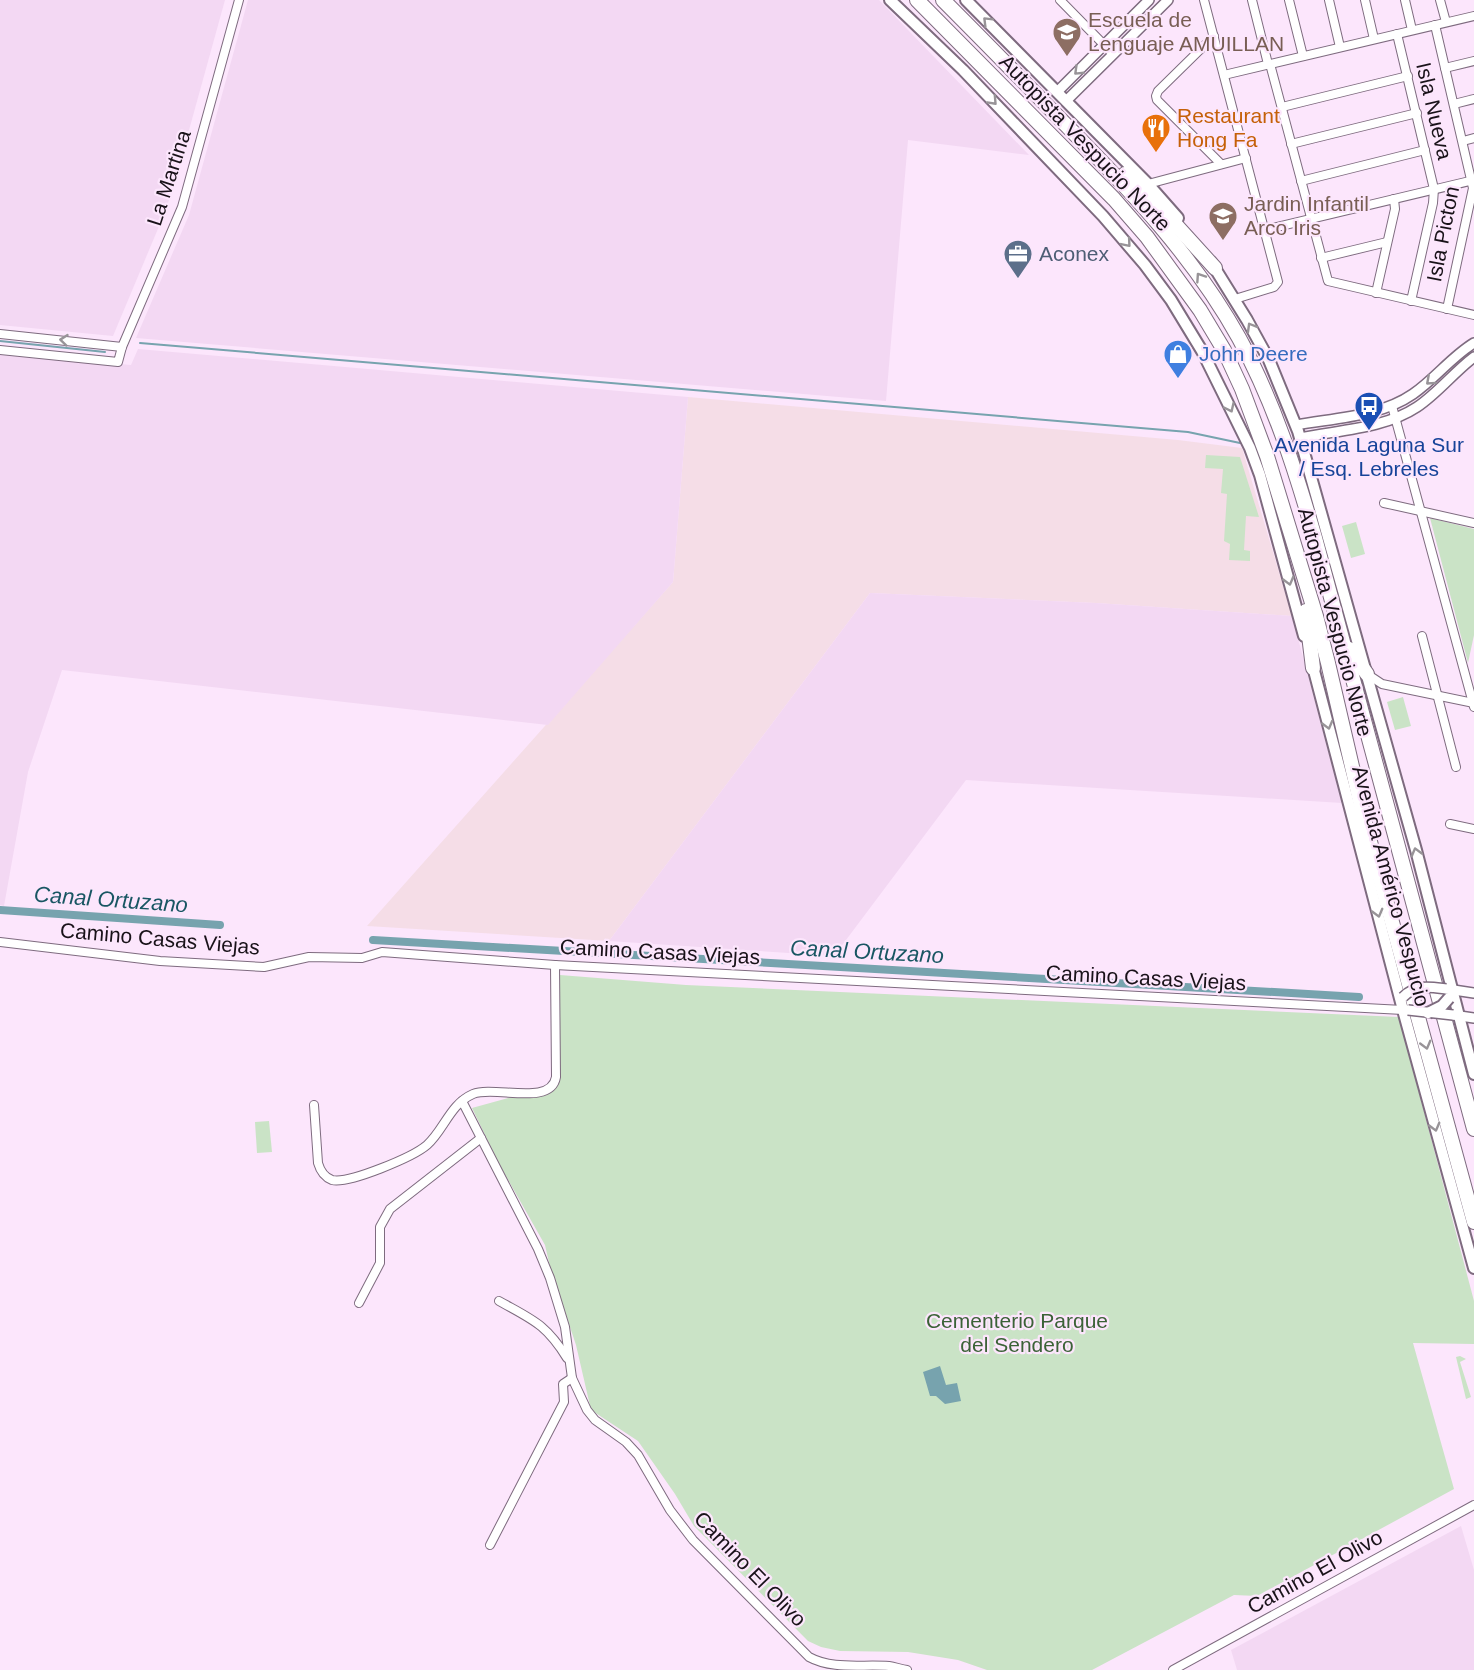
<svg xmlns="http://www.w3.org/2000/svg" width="1474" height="1670" viewBox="0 0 1474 1670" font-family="Arial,sans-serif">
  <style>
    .commercial { fill: #f5dde7 }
    .built { fill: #f3d8f3 }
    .green { fill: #cae3c6 }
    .water { fill: #77a3ae }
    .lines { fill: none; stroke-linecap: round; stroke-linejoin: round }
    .stream { stroke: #77a3ae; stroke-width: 2 }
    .canal { stroke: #77a3ae; stroke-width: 8 }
    .minor-casing { stroke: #7e6b7f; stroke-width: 10 }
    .tertiary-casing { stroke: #7e6b7f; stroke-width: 12 }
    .secondary-casing { stroke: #7e6b7f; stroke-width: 14 }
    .motorway-casing { stroke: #7e6b7f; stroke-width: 16 }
    .minor { stroke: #fff; stroke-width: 8 }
    .tertiary { stroke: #fff; stroke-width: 9 }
    .secondary { stroke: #fff; stroke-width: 10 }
    .motorway { stroke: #fff; stroke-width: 14 }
    .tertiary-bridge-casing { stroke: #7e6b7f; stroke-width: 12; stroke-linecap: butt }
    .secondary-bridge-casing { stroke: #7e6b7f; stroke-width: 14; stroke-linecap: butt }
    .tertiary-bridge { stroke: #fff; stroke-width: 9 }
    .secondary-bridge { stroke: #fff; stroke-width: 10 }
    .oneway { stroke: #989498 }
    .labels { text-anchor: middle; stroke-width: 4.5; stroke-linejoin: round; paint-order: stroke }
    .education-label { font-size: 21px; fill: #785e54; stroke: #fce6fc; text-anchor: start }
    .street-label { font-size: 21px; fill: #191219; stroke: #fce6fc }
    .food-label { font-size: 21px; fill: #c56008; stroke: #fce6fc; text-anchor: start }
    .service-label { font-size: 21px; fill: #4e5e75; stroke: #fce6fc; text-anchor: start }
    .shop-label { font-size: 21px; fill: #366cbe; stroke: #fce6fc; text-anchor: start }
    .transit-label { font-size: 21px; fill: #164399; stroke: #fce6fc }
    .park-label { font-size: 21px; fill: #3b6237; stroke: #fce6fc }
    .water-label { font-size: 22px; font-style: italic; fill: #195663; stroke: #fce6fc }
  </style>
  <rect width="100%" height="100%" fill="#fce6fc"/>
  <!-- commercial -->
  <polygon class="commercial" points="688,397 1178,440 1242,448 1292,616 1096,603 870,593 609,941 367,926 673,582"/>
  <!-- built -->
  <g class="built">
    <polygon points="0,0 225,0 173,188 165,212 113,336 0,325"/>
    <polygon points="248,0 879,0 1029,155 908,140 886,401 136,338 189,215"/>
    <polygon points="138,349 688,397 673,582 548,725 62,670 28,772 4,906 0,905 0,354 131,365"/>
    <polygon points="870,593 1096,603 1292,616 1342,803 966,780 834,956 609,941"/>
    <polygon points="1461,1526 1474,1570 1474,1670 1237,1670 1231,1650"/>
  </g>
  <!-- green -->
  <g class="green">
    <polygon points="1206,455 1240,457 1259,517 1246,516 1244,550 1250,551 1250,561 1229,560 1230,544 1224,541 1227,494 1221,493 1223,469 1205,468"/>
    <polygon points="1430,518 1474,529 1474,635 1468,663"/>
    <polygon points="1356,522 1365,554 1351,558 1342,526"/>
    <polygon points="1403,697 1411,726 1395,730 1387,702"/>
    <polygon points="560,975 686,985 1399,1017 1474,1301 1474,1344 1413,1343 1454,1489 1257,1596 1234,1595 1092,1670 987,1670 958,1660 908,1652 840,1651 821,1647 808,1641 694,1526 675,1494 638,1441 591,1410 576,1345 550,1267 545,1245 499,1164 472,1108 512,1097 545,1094 559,1084"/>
    <polygon points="269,1121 272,1152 257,1153 255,1122"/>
    <polygon points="1460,1356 1466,1359 1460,1362 1471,1397 1466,1399 1456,1357"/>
  </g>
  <!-- water -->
  <polygon class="water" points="940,1366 946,1385 957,1383 961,1401 945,1404 936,1396 930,1396 923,1372"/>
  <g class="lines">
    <!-- stream -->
    <g class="stream">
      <polyline points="0,341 105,352"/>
      <polyline points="140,343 1188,432 1240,443"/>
    </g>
    <!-- canal -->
    <g class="canal">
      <polyline points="0,910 220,925"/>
      <polyline points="373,940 1359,997"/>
    </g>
    <!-- minor casing -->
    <g class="minor-casing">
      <g id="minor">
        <polyline points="1060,0 1113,54"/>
        <polyline points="1204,0 1278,282 1274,287 1235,299"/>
        <polyline points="1252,0 1268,64"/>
        <polyline points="1289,0 1303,56"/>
        <polyline points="1329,0 1340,47"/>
        <polyline points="1365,0 1374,39"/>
        <polyline points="1405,0 1412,30"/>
        <polyline points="1440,0 1446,22"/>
        <polyline points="1435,25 1473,188 1447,309"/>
        <polyline points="1397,34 1434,189 1433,203 1411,301"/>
        <polyline points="1214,36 1158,91 1156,96 1157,100 1221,164"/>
        <polyline points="1270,64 1328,281 1474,315"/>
        <polyline points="1445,68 1474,61"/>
        <polyline points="1224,75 1474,16"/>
        <polyline points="1454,104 1474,99"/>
        <polyline points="1282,107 1408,76"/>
        <polyline points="1463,141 1474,138"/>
        <polyline points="1291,144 1417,113"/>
        <polyline points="1301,181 1425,150"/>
        <polyline points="1148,184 1246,158"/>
        <polyline points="1264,230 1474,180"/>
        <polyline points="1321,258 1387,242"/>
        <polyline points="1376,293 1395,209 1394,199"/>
        <polyline points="0,334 122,347"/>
        <polyline points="0,350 118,362 122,347 182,207 239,0"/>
        <polyline points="1392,406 1474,707"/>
        <polyline points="1384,503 1474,523"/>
        <polyline points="1422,636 1456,767"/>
        <polyline points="1367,674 1382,684 1474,703"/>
        <polyline points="1450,824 1474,829"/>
        <polyline points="0,942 160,961 264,967 309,957 362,958 382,952 555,965 1403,1010"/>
        <path d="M462,1101L538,1249L550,1278L565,1327L572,1378L587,1410L595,1420L626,1442L638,1455L670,1510L693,1540L809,1657C833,1670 861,1664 889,1666C895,1667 901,1669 907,1670"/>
        <path d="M314,1105L318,1163C320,1170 324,1177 332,1180C349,1184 413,1157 427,1145C444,1130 450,1104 473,1094C494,1085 551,1107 556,1077L555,965"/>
        <path d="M499,1301C533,1320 546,1324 567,1358"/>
        <polyline points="359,1303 380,1263 380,1227 390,1209 481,1138"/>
        <polyline points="490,1545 564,1402 563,1384 572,1378"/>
        <polyline points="1173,1670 1474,1505"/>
      </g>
    </g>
    <!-- tertiary casing -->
    <g class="tertiary-casing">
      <g id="tertiary">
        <polyline points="1057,92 1149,0"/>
        <polyline points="1066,101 1168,0"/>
        <path d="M1296,425C1334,418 1380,417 1413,394C1435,379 1451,357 1474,343"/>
        <path d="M1300,438C1338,430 1384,429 1417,407C1438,393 1454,372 1474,357"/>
        <polyline points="1447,989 1474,993"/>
        <polyline points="1453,1015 1474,1018"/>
      </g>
    </g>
    <!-- secondary casing -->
    <g class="secondary-casing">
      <g id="secondary">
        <polyline points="890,0 963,70 1103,216 1145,265 1171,300 1202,351 1250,448 1260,475 1304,636"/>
        <polyline points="966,0 1148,184 1178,218"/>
        <polyline points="1211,262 1247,320 1269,360 1298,431 1416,850 1474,1074"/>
        <polyline points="1312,663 1403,1010 1474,1268"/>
      </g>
    </g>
    <!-- motorway casing -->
    <g class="motorway-casing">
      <g id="motorway">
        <polyline points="917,0 1114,199 1147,237 1200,310 1224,350 1242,389 1267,456 1316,616 1328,663 1366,827 1474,1222"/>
        <path d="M943,0C985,42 1026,84 1068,127C1132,192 1194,257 1239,338C1274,402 1295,469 1315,538L1474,1129"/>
        <polyline points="1125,174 1155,202 1215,268"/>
        <polyline points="1306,611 1313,668"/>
        <polyline points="1349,649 1367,674"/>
      </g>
    </g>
    <!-- minor -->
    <use href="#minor" class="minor"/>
    <!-- tertiary -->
    <use href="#tertiary" class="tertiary"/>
    <!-- secondary -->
    <use href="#secondary" class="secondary"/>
    <!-- motorway -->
    <use href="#motorway" class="motorway"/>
    <!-- tertiary-bridge casing -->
    <g class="tertiary-bridge-casing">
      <g id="tertiary-bridge">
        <path d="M1403,997C1416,984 1430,987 1446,989"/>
        <polyline points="1408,1010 1453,1015"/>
      </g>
    </g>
    <!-- secondary-bridge casing -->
    <g class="secondary-bridge-casing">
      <polyline id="secondary-bridge" points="1428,1013 1442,1006 1449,998"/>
    </g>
    <!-- tertiary-bridge -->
    <use href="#tertiary-bridge" class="tertiary-bridge"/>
    <!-- secondary-bridge -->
    <use href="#secondary-bridge" class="secondary-bridge"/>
  </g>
  <!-- one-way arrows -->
  <defs><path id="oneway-chevron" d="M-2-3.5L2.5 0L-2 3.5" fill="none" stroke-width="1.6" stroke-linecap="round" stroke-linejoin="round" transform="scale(1.5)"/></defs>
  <g class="oneway">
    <use href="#oneway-chevron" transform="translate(987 21) rotate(-135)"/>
    <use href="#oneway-chevron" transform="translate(1078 71) rotate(136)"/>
    <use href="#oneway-chevron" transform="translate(993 101) rotate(47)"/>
    <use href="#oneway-chevron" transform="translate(1127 243) rotate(50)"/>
    <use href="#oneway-chevron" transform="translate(1200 277) rotate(-124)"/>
    <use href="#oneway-chevron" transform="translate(1251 327) rotate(-120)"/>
    <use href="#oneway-chevron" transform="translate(64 340) rotate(-174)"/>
    <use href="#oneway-chevron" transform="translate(1430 381) rotate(138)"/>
    <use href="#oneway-chevron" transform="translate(1230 408) rotate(65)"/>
    <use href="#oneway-chevron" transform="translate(1289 581) rotate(75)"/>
    <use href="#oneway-chevron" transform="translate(1328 725) rotate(75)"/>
    <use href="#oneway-chevron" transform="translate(1416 852) rotate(-105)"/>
    <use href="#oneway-chevron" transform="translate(1378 913) rotate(75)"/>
    <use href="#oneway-chevron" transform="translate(1426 1045) rotate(75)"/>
    <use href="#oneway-chevron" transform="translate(1435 1127) rotate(75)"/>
  </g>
  <!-- icons -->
  <defs>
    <g id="school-pin" transform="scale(1.5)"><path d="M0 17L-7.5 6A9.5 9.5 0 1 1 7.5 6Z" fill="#8d6e63" stroke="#fce6fc"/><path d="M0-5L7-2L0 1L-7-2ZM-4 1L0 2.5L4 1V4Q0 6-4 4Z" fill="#fff"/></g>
    <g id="restaurant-pin" transform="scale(1.5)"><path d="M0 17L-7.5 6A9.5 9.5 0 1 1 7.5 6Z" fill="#e8710a" stroke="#fce6fc"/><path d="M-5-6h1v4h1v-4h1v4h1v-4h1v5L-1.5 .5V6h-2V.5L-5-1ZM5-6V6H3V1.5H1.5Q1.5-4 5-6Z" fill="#fff"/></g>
    <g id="office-pin" transform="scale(1.5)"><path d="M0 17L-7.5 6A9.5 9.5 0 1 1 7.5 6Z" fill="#5c6f8a" stroke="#fce6fc"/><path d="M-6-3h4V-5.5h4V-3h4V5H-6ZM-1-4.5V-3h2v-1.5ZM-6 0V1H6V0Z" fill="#fff"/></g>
    <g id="shop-pin" transform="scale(1.5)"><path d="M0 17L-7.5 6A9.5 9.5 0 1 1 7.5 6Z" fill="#3f7fe0" stroke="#fce6fc"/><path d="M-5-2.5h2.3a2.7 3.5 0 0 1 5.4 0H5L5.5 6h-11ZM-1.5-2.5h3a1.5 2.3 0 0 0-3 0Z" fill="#fff"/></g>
    <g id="bus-pin" transform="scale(1.5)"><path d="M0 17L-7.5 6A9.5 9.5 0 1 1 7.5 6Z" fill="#1a4fb4" stroke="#fce6fc"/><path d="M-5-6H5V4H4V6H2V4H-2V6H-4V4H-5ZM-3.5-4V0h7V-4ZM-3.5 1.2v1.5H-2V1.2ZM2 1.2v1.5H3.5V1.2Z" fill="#fff"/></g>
  </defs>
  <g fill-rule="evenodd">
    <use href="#school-pin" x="1067" y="32"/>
    <use href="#restaurant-pin" x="1156" y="128"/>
    <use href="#school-pin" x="1223" y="216"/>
    <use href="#office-pin" x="1018" y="254"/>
    <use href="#shop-pin" x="1178" y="354"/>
    <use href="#bus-pin" x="1369" y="406"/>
  </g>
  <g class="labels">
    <!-- education labels -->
    <g class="education-label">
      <text x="1088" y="27">Escuela de<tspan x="1088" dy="24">Lenguaje AMUILLAN</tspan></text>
      <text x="1244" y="211">Jardin Infantil<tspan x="1244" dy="24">Arco Iris</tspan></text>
    </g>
    <!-- street labels -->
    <g class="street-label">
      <text transform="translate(1434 111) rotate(77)" y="7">Isla Nueva</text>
      <text transform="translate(1085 143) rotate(46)" y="7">Autopista Vespucio Norte</text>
      <text transform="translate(169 178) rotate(-72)" y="7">La Martina</text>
      <text transform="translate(1443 234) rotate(-79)" y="7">Isla Picton</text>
      <text transform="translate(1335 622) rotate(75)" y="7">Autopista Vespucio Norte</text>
      <text transform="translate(1391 886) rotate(75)" y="7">Avenida Américo Vespucio</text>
      <text transform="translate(160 939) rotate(5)" y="7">Camino Casas Viejas</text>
      <text transform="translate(660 952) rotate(3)" y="7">Camino Casas Viejas</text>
      <text transform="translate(1146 978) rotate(3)" y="7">Camino Casas Viejas</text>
      <text transform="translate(750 1569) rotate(46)" y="7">Camino El Olivo</text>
      <text transform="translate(1315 1572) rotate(-29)" y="7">Camino El Olivo</text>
    </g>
    <!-- food labels -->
    <g class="food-label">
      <text x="1177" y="123">Restaurant<tspan x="1177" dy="24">Hong Fa</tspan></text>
    </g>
    <!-- service labels -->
    <g class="service-label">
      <text x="1039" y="261">Aconex</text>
    </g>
    <!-- shop labels -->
    <g class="shop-label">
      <text x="1199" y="361">John Deere</text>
    </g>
    <!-- transit labels -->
    <g class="transit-label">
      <text x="1369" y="452">Avenida Laguna Sur<tspan x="1369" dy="24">/ Esq. Lebreles</tspan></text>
    </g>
    <!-- park labels -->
    <g class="park-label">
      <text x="1017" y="1328">Cementerio Parque<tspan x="1017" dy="24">del Sendero</tspan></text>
    </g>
    <!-- water labels -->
    <g class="water-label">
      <text transform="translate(111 899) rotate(4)" y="8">Canal Ortuzano</text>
      <text transform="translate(867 951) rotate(3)" y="8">Canal Ortuzano</text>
    </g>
  </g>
</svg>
